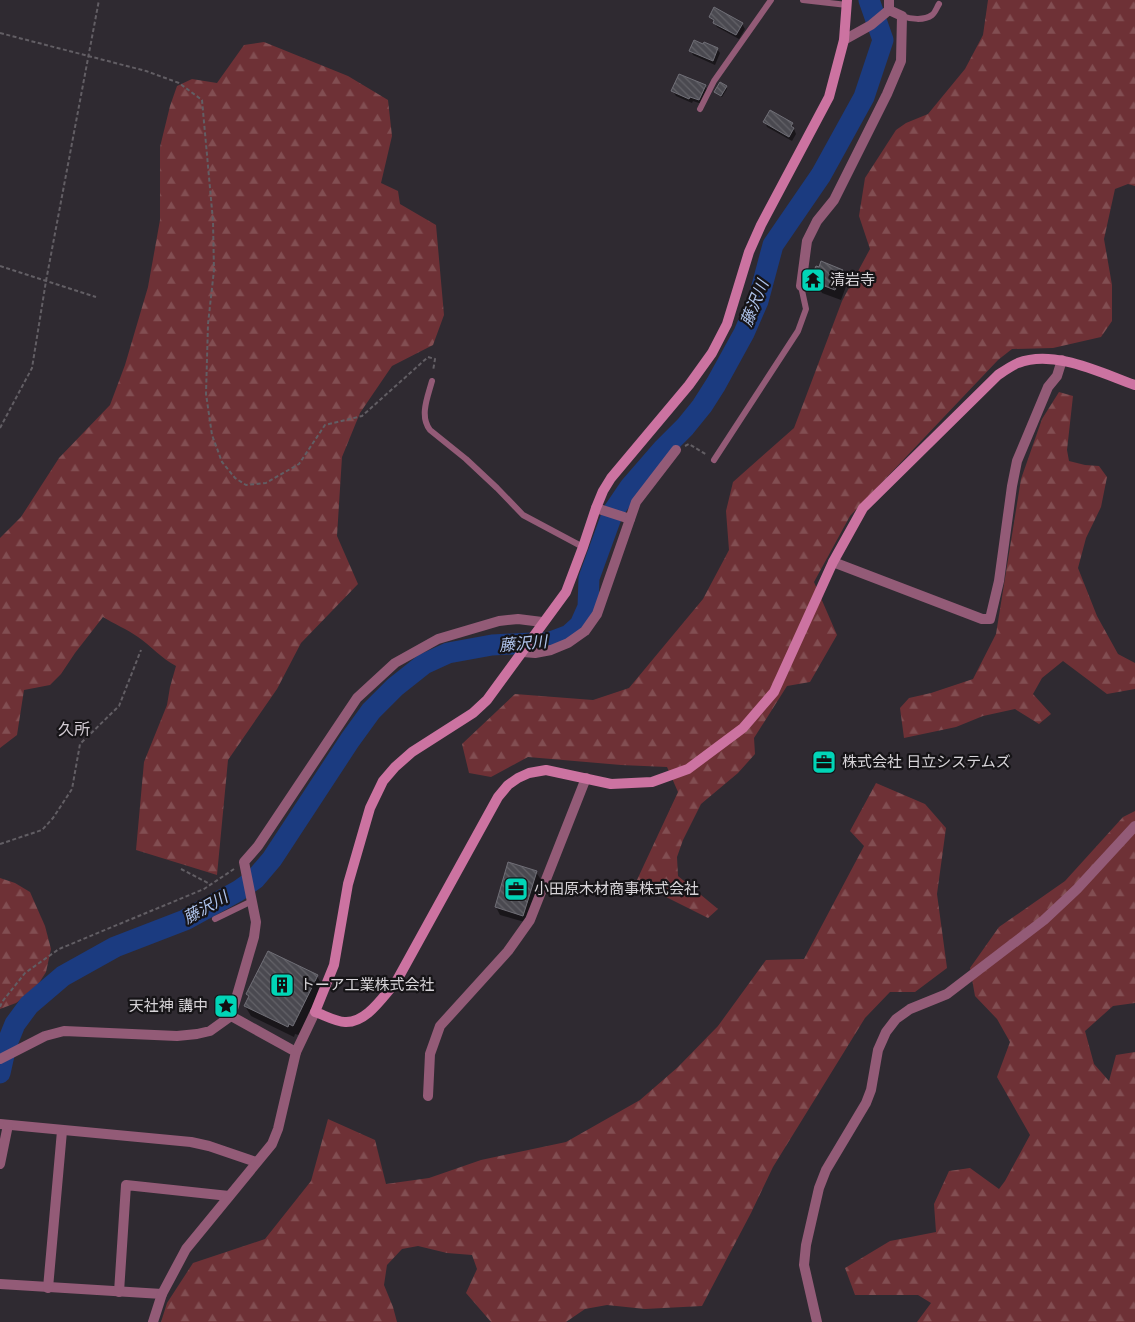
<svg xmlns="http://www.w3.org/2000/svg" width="1135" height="1322" viewBox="0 0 1135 1322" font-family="Inter,'Noto Sans JP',sans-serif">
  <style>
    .forest { fill: url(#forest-firs) }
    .shadow { fill: #0007 }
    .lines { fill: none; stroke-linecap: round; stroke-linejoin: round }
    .river { stroke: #1b3b80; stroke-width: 21 }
    .building { fill: url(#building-back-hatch); stroke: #706f77 }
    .path { stroke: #625e64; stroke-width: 2; stroke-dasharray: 4 2.5; stroke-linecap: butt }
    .lane { stroke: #935b77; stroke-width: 6 }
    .street { stroke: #935b77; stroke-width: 10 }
    .secondary { stroke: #cc73a1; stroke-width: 10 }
    .labels { text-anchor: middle; stroke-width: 4.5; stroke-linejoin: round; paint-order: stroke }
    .poi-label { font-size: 15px; fill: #d7d4d8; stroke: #161417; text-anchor: start }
    .water-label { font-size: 16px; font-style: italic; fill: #afc4ec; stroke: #161417 }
    .neighbourhood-label { font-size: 16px; fill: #d1cad2; stroke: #161417 }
  </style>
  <defs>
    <pattern id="forest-firs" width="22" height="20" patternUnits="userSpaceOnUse" patternTransform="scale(1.25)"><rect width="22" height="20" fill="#6e3136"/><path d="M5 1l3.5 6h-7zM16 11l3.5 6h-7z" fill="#824e52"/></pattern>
    <pattern id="building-back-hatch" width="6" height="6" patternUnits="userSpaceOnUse" patternTransform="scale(1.25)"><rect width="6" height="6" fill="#4a4950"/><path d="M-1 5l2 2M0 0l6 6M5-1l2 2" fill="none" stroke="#636268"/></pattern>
  </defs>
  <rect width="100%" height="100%" fill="#2f2a31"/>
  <!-- forest -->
  <g class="forest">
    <polygon points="988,0 1135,0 1135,186 1128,184 1115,189 1104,239 1112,285 1112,321 1101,337 1053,348 1012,349 998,360 850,516 814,582 837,635 810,682 787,686 754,738 755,754 738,773 701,804 683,840 677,857 678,876 718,909 708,918 636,882 678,792 667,767 621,765 528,757 491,777 469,773 462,744 515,694 593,700 629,688 703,599 729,550 726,511 733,482 794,428 842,301 870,249 859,216 865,178 896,130 906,123 928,114 965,69 983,35"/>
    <path d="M264,42L348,76L388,100L392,136L381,183L398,191L400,204L436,225L444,315L433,345L392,366L360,413L342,457L337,536L358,584L301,643L277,689L228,760L217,875L136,850L144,762L167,705L170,687L176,666C162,659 151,646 138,637C127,629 114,624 103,617L75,653L61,674L50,685L24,690L17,735L0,748V538L21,517L59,458L110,405L125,365L148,287L160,220V147L170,106L177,86L192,79L217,83L244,45Z"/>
    <polygon points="1059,392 1073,396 1067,450 1069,461 1085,465 1099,466 1107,477 1101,507 1086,538 1078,568 1097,616 1118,654 1135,663 1135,689 1107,694 1063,661 1042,678 1033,694 1051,714 1039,724 1015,709 983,716 956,727 904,738 900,708 909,698 931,693 973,679 996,634 1021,479 1042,419"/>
    <polygon points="876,783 925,804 946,828 937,894 947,968 915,992 890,992 865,1018 773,1167 751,1213 702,1306 645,1309 607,1305 585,1309 566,1322 491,1322 466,1293 477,1269 472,1255 447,1253 418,1246 402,1249 387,1265 384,1285 393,1307 397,1322 161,1322 167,1303 193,1263 265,1239 311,1181 328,1119 375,1140 386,1184 429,1178 481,1160 566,1142 640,1100 678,1067 718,1026 766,960 804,959 864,846 850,831"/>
    <polygon points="1135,811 1135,1003 1113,1006 1085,1031 1094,1064 1109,1081 1116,1055 1135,1052 1135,1322 917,1322 931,1303 918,1295 855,1295 845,1268 890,1241 936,1232 934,1204 949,1171 970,1168 999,1189 1005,1181 1030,1135 997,1077 1010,1042 997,1019 975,996 970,968 999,927 1065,881 1123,817"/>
    <polygon points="0,878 15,883 30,892 45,926 51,949 46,972 34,991 16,1003 0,1009"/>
  </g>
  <!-- shadow -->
  <g class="shadow">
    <polygon points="710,16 742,24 745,29 739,39 717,27"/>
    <polygon points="717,49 720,53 715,65 693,55 691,50"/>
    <polygon points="705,86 708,91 702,104 693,101 692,103 676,96 673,91"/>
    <polygon points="726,87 727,89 722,97 717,94 715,92"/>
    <polygon points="765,122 792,124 796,134 792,141 767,127"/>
    <polygon points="842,271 848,281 841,300 822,293 813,275"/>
    <polygon points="536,872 541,880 528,923 500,915 496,907"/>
    <polygon points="317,976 323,987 299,1035 295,1034 294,1037 251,1016 245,1006 250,997 248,994"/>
  </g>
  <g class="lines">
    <!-- river -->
    <polyline class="river" points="0,1073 6,1046 15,1024 29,1005 63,976 115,947 185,920 238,891 255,879 272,859 350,740 371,711 395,687 424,664 448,653 492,645 532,643 548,643 569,635 580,625 588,607 589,578 613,512 630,487 663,449 685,427 702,406 716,384 744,333 758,301 773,245 821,175 864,97 883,40 869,0"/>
  </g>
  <!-- building -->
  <g class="building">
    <polygon points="714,7 743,23 736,35 713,23 714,20 709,17"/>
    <polygon points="694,40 703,44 704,42 718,48 713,61 689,51"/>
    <polygon points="679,74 706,85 699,100 690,97 689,99 671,91"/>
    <polygon points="720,82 727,86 721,96 714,92"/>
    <polygon points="770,110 793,123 791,126 794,128 789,137 763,122"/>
    <polygon points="821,261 843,270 835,290 814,282 816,277 812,275 816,266 819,267"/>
    <polygon points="508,862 537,871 523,916 495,907"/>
    <polygon points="268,951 318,975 293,1026 289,1024 288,1027 244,1006 249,996 246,994"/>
  </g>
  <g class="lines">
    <!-- path -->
    <g class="path">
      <polyline points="0,33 146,71 179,83 202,100 213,221 214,270 208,324 206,394 212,435 222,462 235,478 246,485 266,483 299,464 325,425 362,416 428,357 435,359 433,371"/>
      <polyline points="0,266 96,297"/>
      <polyline points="0,428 32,368 46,281 99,0"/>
      <polyline points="685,446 689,444 707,455"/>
      <polyline points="0,844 42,830 53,818 72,789 80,744 119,706 141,650"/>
      <polyline points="181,869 210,884"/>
      <polyline points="0,1007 2,1002 25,973 59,949 204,889 234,869"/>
    </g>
    <!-- lane -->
    <g class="lane">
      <polyline points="803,0 847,5"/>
      <path d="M902,16C910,19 924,21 932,15C935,13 937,7 939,4"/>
      <polyline points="700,109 714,81 771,0"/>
      <path d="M432,381C428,396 419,416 430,430L466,459L497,488L523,515L583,547"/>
      <polyline points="714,460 798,331 806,309 801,286"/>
      <polyline points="215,919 252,901"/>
    </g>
    <!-- street -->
    <g class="street">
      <polyline points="889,0 889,10"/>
      <polyline points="844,40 871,25 889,10"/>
      <polyline points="801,286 807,241 817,221 834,200 887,94 901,61 902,16 889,10"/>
      <polyline points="596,508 630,519"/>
      <polyline points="833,562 982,619 990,619 999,581 1012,486 1017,461 1048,387 1057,376 1062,360"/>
      <polyline points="523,652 535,653 551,650 568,643 585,631 597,614 636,502 676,450"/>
      <polyline points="231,1016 296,1052"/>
      <polyline points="0,1059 45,1036 64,1031 177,1036 197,1034 210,1031 231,1016 254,937 256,922 244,862 258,846 357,698 395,663 438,639 499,621 518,619 542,622"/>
      <polyline points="428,1096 430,1054 440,1026 508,951 530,920 586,778"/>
      <polyline points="0,1124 191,1142 209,1146 256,1162"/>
      <polyline points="0,1164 8,1125"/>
      <polyline points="0,1284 162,1294"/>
      <polyline points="48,1288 62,1131"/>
      <polyline points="119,1292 126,1185 229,1196"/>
      <polyline points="153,1322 162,1294 186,1249 272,1144 278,1129 296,1052 315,1012"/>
      <polyline points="817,1322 804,1265 806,1245 819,1188 826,1170 866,1103 871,1090 878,1050 886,1032 896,1019 910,1009 947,994 1044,920 1077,889 1135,826"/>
    </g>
    <!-- secondary -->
    <path class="secondary" d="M847,0L844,40L829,97L761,225L749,252L727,324L712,353L689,385L611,478L603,491L596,508L583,547L566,592L487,700L473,713L412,752L395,767L383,781L370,808L348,884L334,965L315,1012C324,1015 336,1022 345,1022C367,1023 383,996 396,982L498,797L508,785L518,778L529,773L546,770L611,784L652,782L688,769L743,728L774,692L833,562L863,508L998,375C1004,371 1011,366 1018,363C1054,349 1101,373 1135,385"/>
  </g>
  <!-- icons -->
  <defs>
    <g id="temple-square" transform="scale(1.25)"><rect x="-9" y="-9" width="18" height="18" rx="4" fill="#01d5b7" stroke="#161417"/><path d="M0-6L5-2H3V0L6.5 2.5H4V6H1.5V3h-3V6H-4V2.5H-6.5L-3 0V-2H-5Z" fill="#111"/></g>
    <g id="office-square" transform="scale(1.25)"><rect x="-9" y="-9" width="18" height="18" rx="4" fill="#01d5b7" stroke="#161417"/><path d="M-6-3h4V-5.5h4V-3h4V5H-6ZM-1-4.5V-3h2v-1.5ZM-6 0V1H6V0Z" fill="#111"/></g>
    <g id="building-square" transform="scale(1.25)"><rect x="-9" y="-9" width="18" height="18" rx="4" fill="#01d5b7" stroke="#161417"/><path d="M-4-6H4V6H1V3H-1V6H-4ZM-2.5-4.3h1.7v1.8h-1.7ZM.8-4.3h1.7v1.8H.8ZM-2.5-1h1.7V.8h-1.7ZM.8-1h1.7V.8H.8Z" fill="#111"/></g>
    <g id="sight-square" transform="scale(1.25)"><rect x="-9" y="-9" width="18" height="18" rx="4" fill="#01d5b7" stroke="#161417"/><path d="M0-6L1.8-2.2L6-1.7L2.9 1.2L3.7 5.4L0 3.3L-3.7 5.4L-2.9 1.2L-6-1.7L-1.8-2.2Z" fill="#111"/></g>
  </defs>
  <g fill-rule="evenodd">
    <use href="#temple-square" x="813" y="280"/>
    <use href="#office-square" x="824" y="762"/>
    <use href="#office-square" x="516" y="889"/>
    <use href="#building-square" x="282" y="985"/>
    <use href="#sight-square" x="226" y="1006"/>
  </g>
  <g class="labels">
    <!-- poi labels -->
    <g class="poi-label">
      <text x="830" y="285">清岩寺</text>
      <text x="842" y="767">株式会社 日立システムズ</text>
      <text x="534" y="894">小田原木材商事株式会社</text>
      <text x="300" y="990">トーア工業株式会社</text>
      <text x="208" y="1011" text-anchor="end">天社神 講中</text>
    </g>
    <!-- water labels -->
    <g class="water-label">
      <text transform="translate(754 303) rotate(-68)" y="6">藤沢川</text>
      <text transform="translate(523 643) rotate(-5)" y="6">藤沢川</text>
      <text transform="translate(205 907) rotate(-29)" y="6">藤沢川</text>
    </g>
    <!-- neighbourhood labels -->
    <g class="neighbourhood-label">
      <text x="74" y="735">久所</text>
    </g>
  </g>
</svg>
